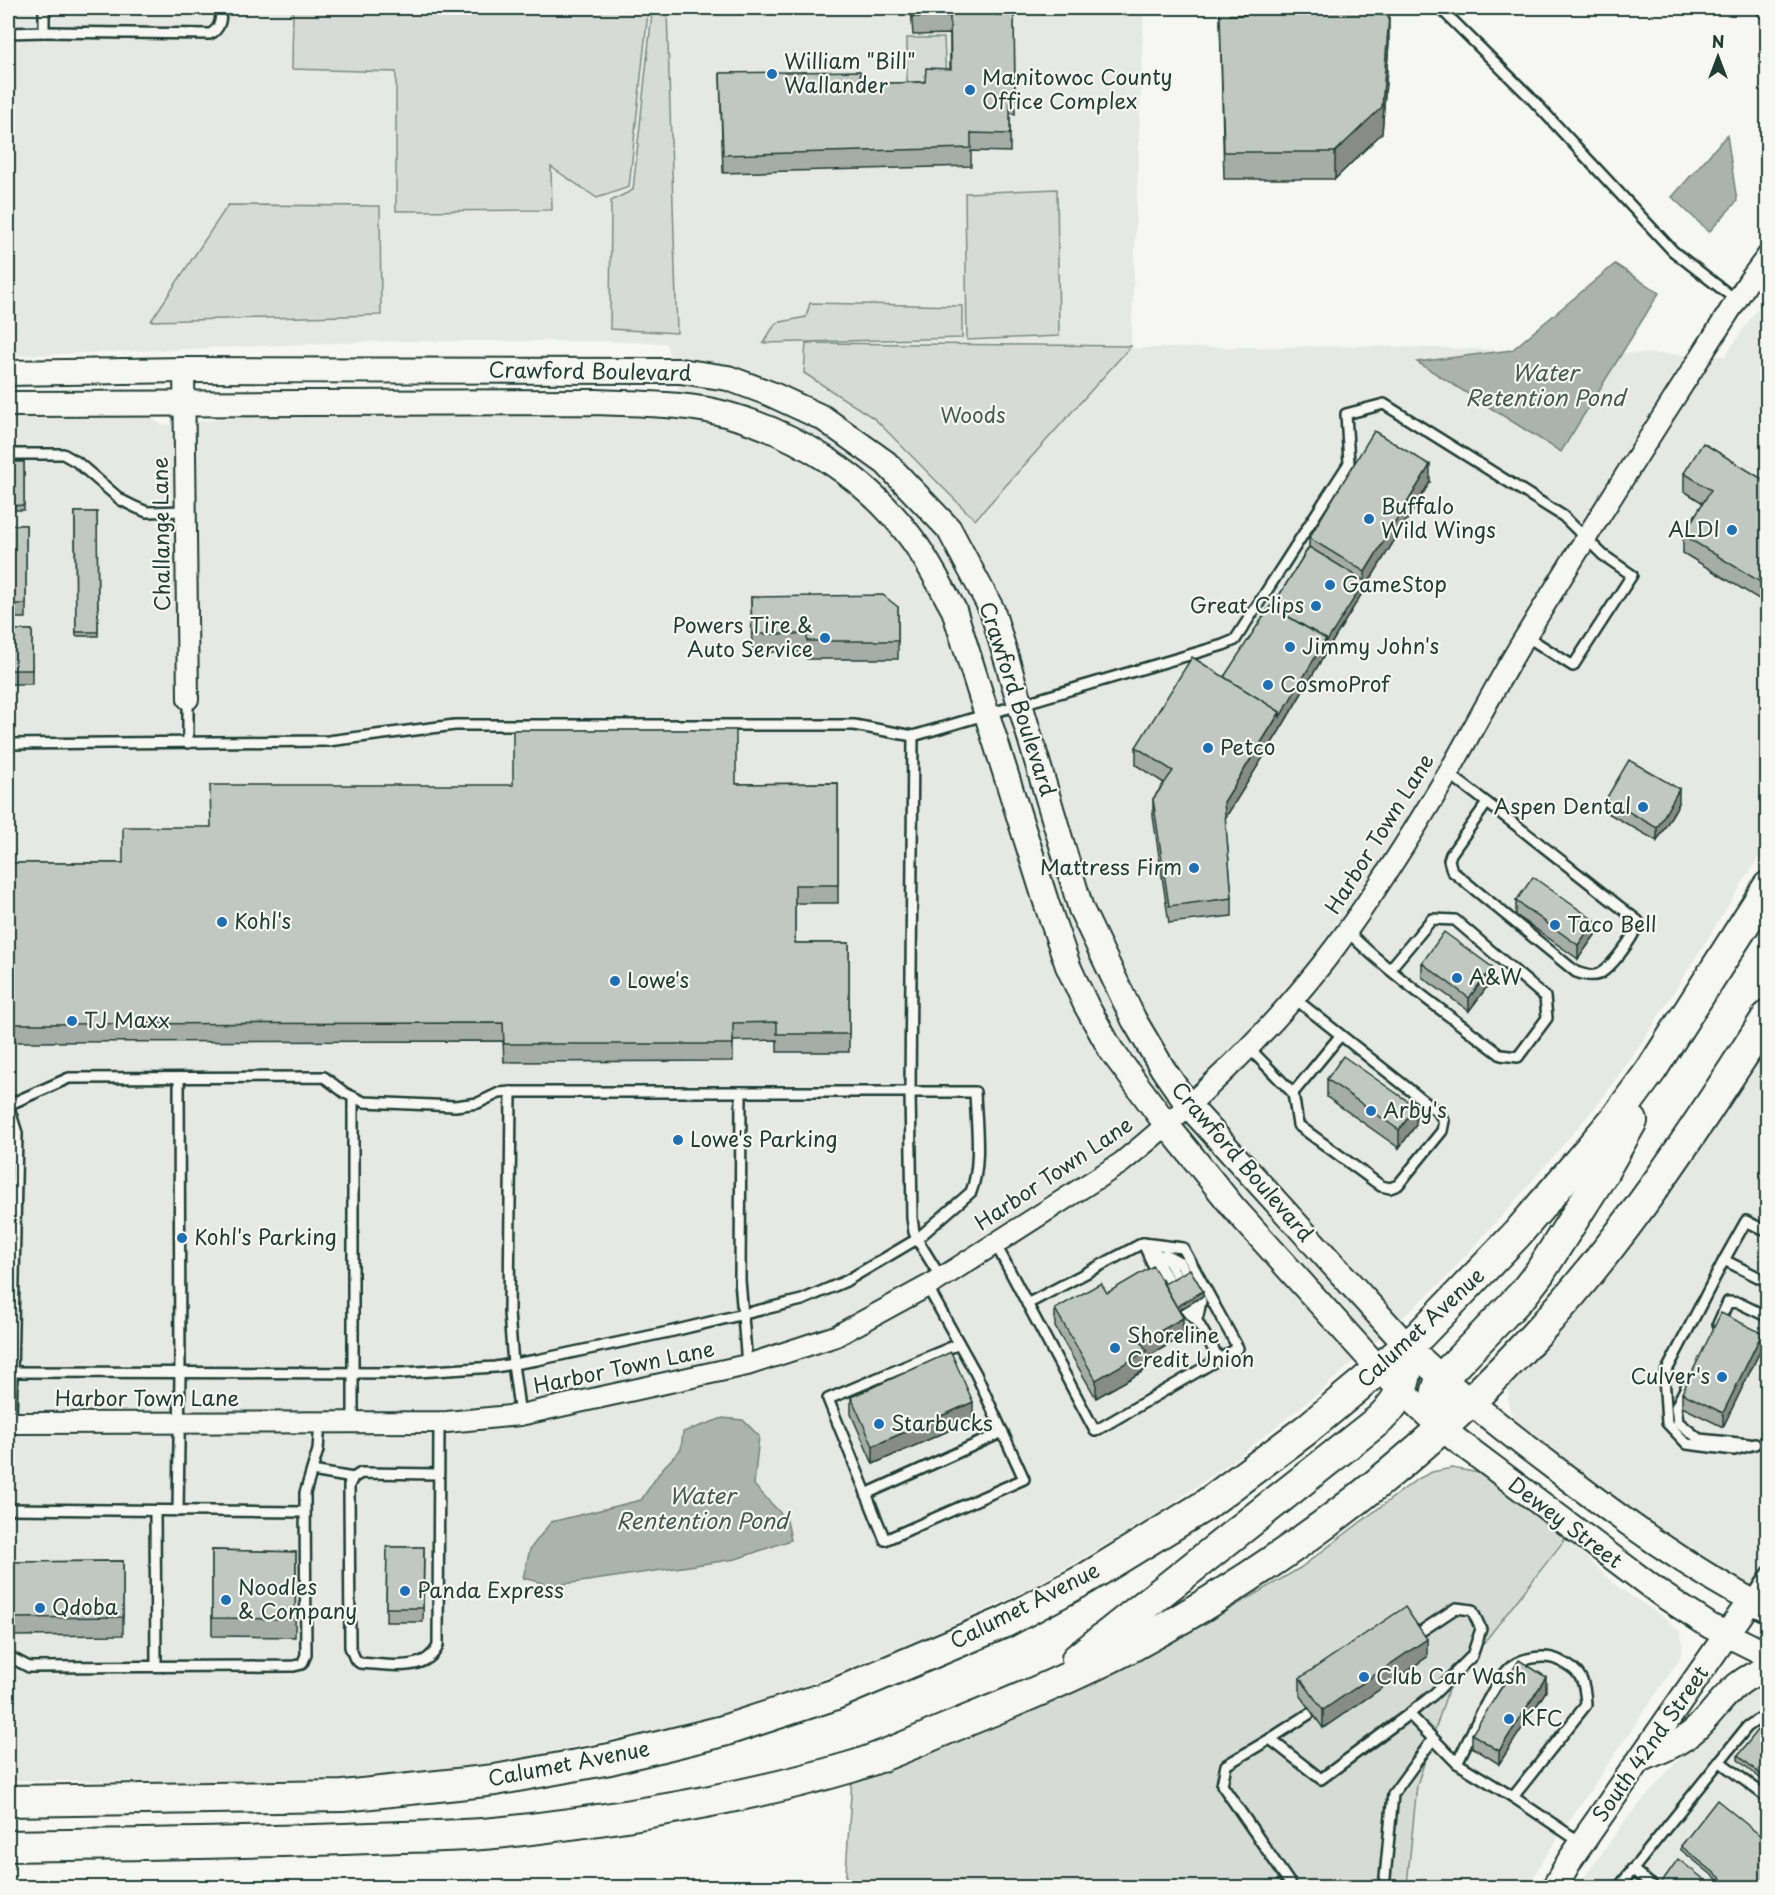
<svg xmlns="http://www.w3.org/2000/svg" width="1775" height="1895" viewBox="0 0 1775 1895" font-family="'Playpen Sans',sans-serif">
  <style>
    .built { fill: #e6e8e4 }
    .green { fill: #d6dbd6; stroke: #7a8c85; stroke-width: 1.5 }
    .water { fill: #aab3ae; stroke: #72847d; stroke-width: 1.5 }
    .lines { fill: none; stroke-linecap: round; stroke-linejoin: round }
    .service-casing { stroke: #1f3d34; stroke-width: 14 }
    .minor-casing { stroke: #1f3d34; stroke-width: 24 }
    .tertiary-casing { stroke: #1f3d34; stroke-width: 28 }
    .primary-casing { stroke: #1f3d34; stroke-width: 34 }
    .service { stroke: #f6f6f2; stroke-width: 9 }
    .minor { stroke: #f6f6f2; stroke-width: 20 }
    .tertiary { stroke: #f6f6f2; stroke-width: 24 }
    .primary { stroke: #f6f6f2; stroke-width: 30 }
    .wall { fill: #a6aca8; stroke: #1f3d34; stroke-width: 1.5 }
    .shaded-wall { fill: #878c88; stroke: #1f3d34; stroke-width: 1.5 }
    .building { fill: #c1c8c3; stroke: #1f3d34; stroke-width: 1.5 }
    .poi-dot { fill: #1f6fb2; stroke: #f6f6f2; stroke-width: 2 }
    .labels { text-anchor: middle; stroke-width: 4.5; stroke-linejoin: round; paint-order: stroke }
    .poi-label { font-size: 21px; fill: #1f3d34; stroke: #f6f6f2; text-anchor: start }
    .street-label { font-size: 21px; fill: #1f3d34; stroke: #f6f6f2 }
    .park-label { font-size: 21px; fill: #445d54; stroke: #f6f6f2 }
    .water-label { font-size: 22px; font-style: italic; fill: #425a52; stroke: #f6f6f2 }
  </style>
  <rect width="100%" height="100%" fill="#f6f6f2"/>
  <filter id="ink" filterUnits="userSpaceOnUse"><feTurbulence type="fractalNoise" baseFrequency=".0167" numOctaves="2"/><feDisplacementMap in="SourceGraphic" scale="12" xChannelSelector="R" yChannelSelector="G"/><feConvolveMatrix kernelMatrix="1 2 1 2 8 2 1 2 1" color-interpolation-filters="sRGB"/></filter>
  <g filter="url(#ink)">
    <!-- built -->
    <g class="built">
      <polygon points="8,8 1144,8 1131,346 974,350 1363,346 1725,356 1767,295 1767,844 1645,1038 1601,1100 1521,1194 1443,1281 1323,1389 1235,1459 1162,1511 1094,1552 1013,1597 931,1635 817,1681 743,1707 683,1725 500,1762 348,1778 191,1782 8,1780 8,414 120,413 152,418 162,425 285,413 603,413 686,418 666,343 604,341 390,341 8,356"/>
      <polygon points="1767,1048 1767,1595 1707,1562 1565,1461 1518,1423 1510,1411 1508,1401 1509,1387 1515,1376 1571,1317 1628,1252"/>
      <polygon points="1566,1538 1618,1587 1668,1620 1681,1633 1683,1646 1679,1660 1541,1863 1528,1887 1415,1888 1407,1885 1417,1785 1449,1687"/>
      <polygon points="1767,1676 1767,1887 1577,1888 1627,1818 1741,1689"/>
    </g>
    <!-- green -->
    <g class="green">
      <polygon points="293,8 652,8 648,12 629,187 597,198 551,167 552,210 396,211 396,72 292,69"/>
      <polygon points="667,10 677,333 610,329 611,201 633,190 652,13"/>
      <polygon points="907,38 944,38 946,82 907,82"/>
      <polygon points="1057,189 1059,336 967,340 965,193"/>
      <polygon points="228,205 380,206 381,315 151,321"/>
      <polygon points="810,303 962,306 962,338 763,343 776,323 806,317"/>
      <polygon points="806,343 1131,346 975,520 875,419 804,373"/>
      <polygon points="1452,1468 1479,1473 1496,1483 1566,1538 1449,1687 1417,1785 1407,1885 1415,1887 845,1888 852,1778 1130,1660 1204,1624 1300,1568 1416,1480 1432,1472"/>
    </g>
    <!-- water -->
    <g class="water">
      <polygon points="1727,135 1737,201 1709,232 1672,197"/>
      <polygon points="1615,264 1659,293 1561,452 1417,362 1512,350"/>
      <polygon points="723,1418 743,1420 759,1436 754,1485 787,1520 791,1540 736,1559 581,1582 550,1585 523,1578 530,1549 551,1522 641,1500 662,1469 681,1449 683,1432"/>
    </g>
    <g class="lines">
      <!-- service casing -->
      <g class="service-casing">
        <g id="service">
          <polyline points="1440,8 1530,97 1673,251 1736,300"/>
          <path d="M44,32L210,34C221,29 221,18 221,8"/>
          <polyline points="8,33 44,32 44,8"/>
          <polyline points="8,454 63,454 77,462 121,500 135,507 147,512 186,511"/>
          <polyline points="188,699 188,743"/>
          <polyline points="913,736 910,1092 912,1218 914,1232 917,1239 941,1278"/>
          <polyline points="8,744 328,741 455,725 854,725 913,736 1223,645 1235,640 1349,463 1346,414 1384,404 1563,516 1603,555 1632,575 1573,666 1526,636"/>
          <path d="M1448,773C1512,821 1575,872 1638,921C1637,934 1612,967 1599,974C1592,977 1584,975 1576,972L1452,871L1449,860L1451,854L1487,803"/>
          <path d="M1347,931C1393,977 1449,1015 1501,1055L1518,1057L1547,1018L1545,997L1455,920L1432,919L1390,969"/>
          <polyline points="1249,1048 1293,1093 1298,1125 1381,1186 1390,1188 1398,1185 1442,1131 1444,1121 1439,1113 1294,998"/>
          <polyline points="511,1092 509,1313 513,1364 520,1415"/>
          <polyline points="741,1092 740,1280 747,1365"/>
          <polyline points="1293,1093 1340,1036"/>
          <polyline points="353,1097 353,1422"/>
          <polyline points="8,1104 17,1133 11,1423"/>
          <path d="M8,1105L69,1078L324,1077L345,1093L364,1102L455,1106L478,1103L499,1093L511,1092H975C976,1122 982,1165 971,1192L917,1239L846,1281L802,1300L673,1331L537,1360L495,1367L402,1373L13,1372"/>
          <polyline points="1768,1232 1746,1221 1724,1260 1768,1282"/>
          <polyline points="995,1243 1095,1431 1238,1348 1183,1248 1143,1243 1027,1304"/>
          <polyline points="1143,1243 1158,1277"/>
          <polyline points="1146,1245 1169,1262 1194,1307 1197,1321 1219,1359"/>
          <path d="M1152,1254C1169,1275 1176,1303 1197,1321"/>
          <polyline points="1165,1254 1180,1262 1201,1301 1198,1316"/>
          <polyline points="1724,1260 1664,1376 1667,1423 1687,1444 1734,1450 1755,1444"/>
          <polyline points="927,1286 976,1374 1024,1479 885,1540 828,1399 959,1344"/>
          <polyline points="1718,1324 1728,1302 1739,1303 1768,1317"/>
          <polyline points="1686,1387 1676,1407 1678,1422 1699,1439 1749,1444"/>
          <polyline points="312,1471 353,1478"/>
          <path d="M438,1474L361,1473L353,1478L349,1485L350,1647L355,1659L360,1663C385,1664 425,1674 438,1646L439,1422"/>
          <polyline points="866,1494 1003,1432"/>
          <polyline points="8,1509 305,1512"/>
          <polyline points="155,1511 156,1666"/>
          <polyline points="178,1511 180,1373 179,1078"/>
          <polyline points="1751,1598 1768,1572"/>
          <polyline points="8,1656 29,1667 294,1666 302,1664 306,1655 305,1493 318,1450 320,1422"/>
          <polyline points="1409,1714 1434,1694 1472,1656 1481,1629 1472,1610 1456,1608 1423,1630"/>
          <polyline points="1270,1739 1309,1714"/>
          <polyline points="1719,1761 1768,1798"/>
          <path d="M1457,1763C1469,1740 1493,1681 1512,1666C1524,1657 1547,1654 1560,1661C1582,1671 1585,1682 1586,1705L1513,1797"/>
          <polyline points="1632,1869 1655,1888"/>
          <polyline points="1293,1888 1222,1785 1226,1765 1270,1739 1321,1779 1409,1714 1457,1763 1513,1797 1580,1842"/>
          <polyline points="1384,1888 1393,1794 1433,1739"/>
          <polyline points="1618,1888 1747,1727 1757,1720 1768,1719"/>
        </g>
      </g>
      <!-- minor casing -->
      <g class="minor-casing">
        <g id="minor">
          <polyline points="1767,8 1768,9"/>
          <polyline points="184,370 188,699"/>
          <path d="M8,1423L447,1422L520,1415L747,1365L836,1336L935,1282L1121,1163C1200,1099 1275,1028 1336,946C1377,891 1414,831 1449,772C1475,726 1499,679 1527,634C1599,515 1674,399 1748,282L1768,255"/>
        </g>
      </g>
      <!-- tertiary casing -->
      <g class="tertiary-casing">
        <g id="tertiary">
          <path d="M8,373L184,370L680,371L728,378L771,394L823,418L886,463L949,529L992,610L1081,909L1134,1020L1163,1069L1188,1105L1407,1346C1451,1388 1499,1426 1548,1463C1619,1518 1688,1568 1768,1610"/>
          <path d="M8,404L597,402C641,404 687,403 729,415C798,434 866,478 909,535C927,558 940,585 954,610L1047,905L1068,966L1086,1005L1111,1050L1166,1124L1233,1207L1379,1369L1442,1429L1661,1594L1710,1626L1768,1655"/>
          <path d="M1642,1759C1661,1751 1681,1743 1696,1729C1721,1705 1731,1680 1768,1669"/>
          <polyline points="1554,1888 1570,1860 1750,1601"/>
        </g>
      </g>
      <!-- primary casing -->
      <g class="primary-casing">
        <g id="primary">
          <path d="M1442,1429C1434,1412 1433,1395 1442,1378L1523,1294L1540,1272L1601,1176L1632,1121"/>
          <path d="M1077,1659L1380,1419C1403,1397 1409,1377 1407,1346"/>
          <polyline points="8,1801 343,1796 495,1780 610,1759 723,1731 833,1695 1005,1622 1085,1579 1204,1506 1306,1430 1420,1335 1517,1234 1616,1118 1652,1069 1768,887"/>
          <path d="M8,1846C128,1844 249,1843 370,1838C415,1836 461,1837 505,1832C621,1819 739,1800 851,1767C890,1755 928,1736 966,1721C1021,1699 1075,1676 1127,1649C1280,1567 1419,1462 1536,1334C1625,1238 1697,1127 1768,1016"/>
        </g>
      </g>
      <!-- service -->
      <use href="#service" class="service"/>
      <!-- minor -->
      <use href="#minor" class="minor"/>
      <!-- tertiary -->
      <use href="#tertiary" class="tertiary"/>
      <!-- primary -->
      <use href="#primary" class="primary"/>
    </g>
    <!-- wall -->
    <g class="wall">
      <polygon points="85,8 202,8 202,13"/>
      <polygon points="911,8 996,8 996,15 1014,15 1015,114 1010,113 1010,152 971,151 971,166 723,173 720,73 861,84 925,82 950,69 950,34 913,35"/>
      <polygon points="1373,14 1389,42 1382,133 1335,179 1224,179 1220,15"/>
      <rect x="8" y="462" width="16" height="48"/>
      <polygon points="1684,473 1767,482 1767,604 1683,553 1683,535 1703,503 1684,491"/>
      <polygon points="1430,482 1326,652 1280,730 1225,818 1232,898 1232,916 1169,923 1153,816 1153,799 1164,783 1136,765 1136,747 1224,677 1272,607 1309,547 1309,538"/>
      <polygon points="75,512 97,512 98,636 76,636"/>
      <rect x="8" y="525" width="18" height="93"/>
      <polygon points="751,597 898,607 898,659 807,659 807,652 752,652"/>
      <rect x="8" y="630" width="24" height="54"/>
      <polygon points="838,783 838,903 795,903 795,943 849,943 849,1052 777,1052 777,1040 733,1041 733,1061 504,1062 503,1041 8,1042 8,863 123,863 736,784"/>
      <polygon points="1606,799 1679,803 1657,841 1606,812"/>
      <polygon points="1516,901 1595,935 1578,959 1516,915"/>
      <polygon points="1422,963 1492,980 1469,1011 1422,977"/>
      <polygon points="1327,1079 1416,1125 1399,1148 1327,1097"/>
      <polygon points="1164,1284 1203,1296 1179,1310 1183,1336 1147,1357 1147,1369 1096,1398 1055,1327 1055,1309 1107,1293"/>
      <polygon points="1762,1347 1723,1427 1682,1407 1682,1393"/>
      <polygon points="851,1397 973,1420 873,1464 851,1414"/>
      <polygon points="387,1547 424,1547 423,1622 386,1622"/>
      <polygon points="212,1550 296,1552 295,1637 212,1636"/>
      <polygon points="123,1561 123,1635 12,1636 12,1562"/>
      <polygon points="1427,1657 1323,1728 1300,1696 1300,1678"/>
      <polygon points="1546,1691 1499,1764 1472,1747 1472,1734"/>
      <polygon points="1767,1728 1767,1784 1738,1760 1738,1755"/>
      <polygon points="1681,1846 1766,1887 1727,1887 1681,1850"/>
    </g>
    <!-- shaded-wall -->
    <g class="shaded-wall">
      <polygon points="1389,16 1389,42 1382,133 1335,179 1335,152"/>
      <polygon points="1430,465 1430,482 1326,652 1280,730 1224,820 1224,802 1326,639 1365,581 1365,572"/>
      <polygon points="1679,789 1679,803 1657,841 1657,828"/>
      <polygon points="1595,921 1595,935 1578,959 1578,945"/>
      <polygon points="1492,967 1492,980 1469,1011 1469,998"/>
      <polygon points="1416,1107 1416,1125 1399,1148 1399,1130"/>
      <polygon points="1203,1291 1203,1296 1171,1315 1171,1310"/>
      <polygon points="1183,1318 1183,1336 1147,1357 1147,1369 1096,1398 1096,1380 1141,1342"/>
      <polygon points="1762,1333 1762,1347 1723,1427 1723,1413"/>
      <polygon points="973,1402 973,1420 873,1464 873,1446"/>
      <polygon points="1427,1639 1427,1657 1323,1728 1323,1710"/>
      <polygon points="1546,1677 1546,1691 1499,1764 1499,1751"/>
    </g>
    <!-- building -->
    <g class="building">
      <polygon points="913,8 996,8 996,15 1014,15 1015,96 1010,95 1010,134 971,133 971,148 723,155 720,73 860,71 861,84 925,82 926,68 951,69 950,16 913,17"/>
      <polygon points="1245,8 1372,8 1373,14 1389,16 1382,107 1335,152 1224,152 1220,15 1245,15"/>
      <polygon points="1374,431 1430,465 1365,572 1309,538"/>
      <polygon points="1703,443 1767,482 1767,586 1683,535 1711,490 1684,473"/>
      <polygon points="8,462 24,462 24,505 8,506"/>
      <polygon points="75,512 97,512 98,632 76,632"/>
      <rect x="8" y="525" width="18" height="79"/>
      <polygon points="1309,547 1365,581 1326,643 1326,639 1272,607"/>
      <polygon points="883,595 898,607 898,641 807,641 807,634 752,634 751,597"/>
      <polygon points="1270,606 1326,639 1280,717 1280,712 1224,677"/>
      <rect x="8" y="630" width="24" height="40"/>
      <polygon points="1192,657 1280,712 1224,802 1232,898 1169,906 1153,799 1173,771 1136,747"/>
      <polygon points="513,730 736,730 736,784 838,783 838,885 795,885 795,943 849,943 849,1034 777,1034 777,1022 733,1023 733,1044 504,1044 503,1023 8,1024 8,863 123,863 123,827 211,827 210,785 513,785"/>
      <polygon points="1629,760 1679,789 1657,828 1606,799"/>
      <polygon points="1533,877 1595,921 1578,945 1516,901"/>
      <polygon points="1444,932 1492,967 1469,998 1422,963"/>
      <polygon points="1343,1056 1416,1107 1399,1130 1327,1079"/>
      <polygon points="1153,1266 1183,1318 1141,1342 1147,1351 1096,1380 1055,1309 1101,1283 1107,1293"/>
      <polygon points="1190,1269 1203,1291 1177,1307 1164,1284"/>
      <polygon points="1721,1313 1762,1333 1723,1413 1682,1393"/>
      <polygon points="951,1352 973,1402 873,1446 851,1397"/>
      <polygon points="387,1547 424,1547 423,1608 386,1608"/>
      <polygon points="212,1550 296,1552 295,1619 212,1618"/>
      <polygon points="123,1561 123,1617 12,1618 12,1562"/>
      <polygon points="1405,1607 1427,1639 1323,1710 1300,1678"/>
      <polygon points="1519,1660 1546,1677 1499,1751 1472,1734"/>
      <polygon points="1763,1724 1767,1728 1767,1780 1738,1755"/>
      <polygon points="1717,1800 1767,1841 1767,1881 1762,1887 1732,1887 1681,1846"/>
      <polygon points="1678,1859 1714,1887 1658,1887"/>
    </g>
  </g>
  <!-- markers -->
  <g class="poi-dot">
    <circle cx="772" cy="74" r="6"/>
    <circle cx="970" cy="90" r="6"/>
    <circle cx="1369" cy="519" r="6"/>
    <circle cx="1732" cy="530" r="6"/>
    <circle cx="1330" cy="585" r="6"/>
    <circle cx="1316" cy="606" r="6"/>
    <circle cx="825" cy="638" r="6"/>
    <circle cx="1290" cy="647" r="6"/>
    <circle cx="1268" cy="685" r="6"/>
    <circle cx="1208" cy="748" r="6"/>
    <circle cx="1643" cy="807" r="6"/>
    <circle cx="1194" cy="868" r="6"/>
    <circle cx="222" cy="922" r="6"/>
    <circle cx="1555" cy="925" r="6"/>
    <circle cx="1457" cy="978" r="6"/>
    <circle cx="615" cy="981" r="6"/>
    <circle cx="72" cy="1021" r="6"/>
    <circle cx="1371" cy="1111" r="6"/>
    <circle cx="678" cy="1140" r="6"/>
    <circle cx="182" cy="1238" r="6"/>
    <circle cx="1115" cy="1348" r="6"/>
    <circle cx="1722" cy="1377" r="6"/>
    <circle cx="879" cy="1424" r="6"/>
    <circle cx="405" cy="1591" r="6"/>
    <circle cx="226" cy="1600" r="6"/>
    <circle cx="40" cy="1608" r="6"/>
    <circle cx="1364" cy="1677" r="6"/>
    <circle cx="1509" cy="1719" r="6"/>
  </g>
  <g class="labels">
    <!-- poi labels -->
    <g class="poi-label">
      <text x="784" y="69">William "Bill"<tspan x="784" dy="24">Wallander</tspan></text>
      <text x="982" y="85">Manitowoc County<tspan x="982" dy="24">Office Complex</tspan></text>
      <text x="1381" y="514">Buffalo<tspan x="1381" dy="24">Wild Wings</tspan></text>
      <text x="1720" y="537" text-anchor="end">ALDI</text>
      <text x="1342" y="592">GameStop</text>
      <text x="1304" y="613" text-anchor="end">Great Clips</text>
      <text x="813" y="633" text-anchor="end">Powers Tire &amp;<tspan x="813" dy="24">Auto Service</tspan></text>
      <text x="1302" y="654">Jimmy John's</text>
      <text x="1280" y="692">CosmoProf</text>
      <text x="1220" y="755">Petco</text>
      <text x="1631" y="814" text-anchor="end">Aspen Dental</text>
      <text x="1182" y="875" text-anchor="end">Mattress Firm</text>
      <text x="234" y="929">Kohl's</text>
      <text x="1567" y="932">Taco Bell</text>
      <text x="1469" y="985">A&amp;W</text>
      <text x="627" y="988">Lowe's</text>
      <text x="84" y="1028">TJ Maxx</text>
      <text x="1383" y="1118">Arby's</text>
      <text x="690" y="1147">Lowe's Parking</text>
      <text x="194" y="1245">Kohl's Parking</text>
      <text x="1127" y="1343">Shoreline<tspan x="1127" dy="24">Credit Union</tspan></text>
      <text x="1710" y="1384" text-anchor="end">Culver's</text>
      <text x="891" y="1431">Starbucks</text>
      <text x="238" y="1595">Noodles<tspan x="238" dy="24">&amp; Company</tspan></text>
      <text x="417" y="1598">Panda Express</text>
      <text x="52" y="1615">Qdoba</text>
      <text x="1376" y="1684">Club Car Wash</text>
      <text x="1521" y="1726">KFC</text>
    </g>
    <!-- street labels -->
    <g class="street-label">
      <text transform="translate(590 372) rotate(1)" y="7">Crawford Boulevard</text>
      <text transform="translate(162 534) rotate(-91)" y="7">Challange Lane</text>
      <text transform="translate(1017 699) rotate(72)" y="7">Crawford Boulevard</text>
      <text transform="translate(1380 834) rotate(-58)" y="7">Harbor Town Lane</text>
      <text transform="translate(1242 1162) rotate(49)" y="7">Crawford Boulevard</text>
      <text transform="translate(1054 1174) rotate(-34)" y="7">Harbor Town Lane</text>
      <text transform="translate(1421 1328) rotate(-43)" y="7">Calumet Avenue</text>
      <text transform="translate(624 1368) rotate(-12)" y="7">Harbor Town Lane</text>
      <text x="147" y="1406">Harbor Town Lane</text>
      <text transform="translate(1565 1523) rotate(37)" y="7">Dewey Street</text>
      <text transform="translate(1025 1606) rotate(-27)" y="7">Calumet Avenue</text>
      <text transform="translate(1651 1744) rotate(-55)" y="7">South 42nd Street</text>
      <text transform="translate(569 1764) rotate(-11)" y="7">Calumet Avenue</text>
    </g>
    <!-- park labels -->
    <g class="park-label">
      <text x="973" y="423">Woods</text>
    </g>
    <!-- water labels -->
    <g class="water-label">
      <text x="1545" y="381">Water<tspan x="1545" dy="25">Retention Pond</tspan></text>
      <text x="702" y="1504">Water<tspan x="702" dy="25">Rentention Pond</tspan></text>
    </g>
  </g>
  <!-- margin -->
  <rect width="1775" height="1895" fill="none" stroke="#f6f6f2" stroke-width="30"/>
  <rect x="15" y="15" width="1745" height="1865" fill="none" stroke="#1f3d34" stroke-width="2" filter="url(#ink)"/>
  <!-- north arrow -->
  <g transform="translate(1718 57)" stroke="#f6f6f2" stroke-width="4.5" paint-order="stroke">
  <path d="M0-4.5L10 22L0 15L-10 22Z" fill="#1f3d34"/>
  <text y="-9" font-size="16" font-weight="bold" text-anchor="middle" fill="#1f3d34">N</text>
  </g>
</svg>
